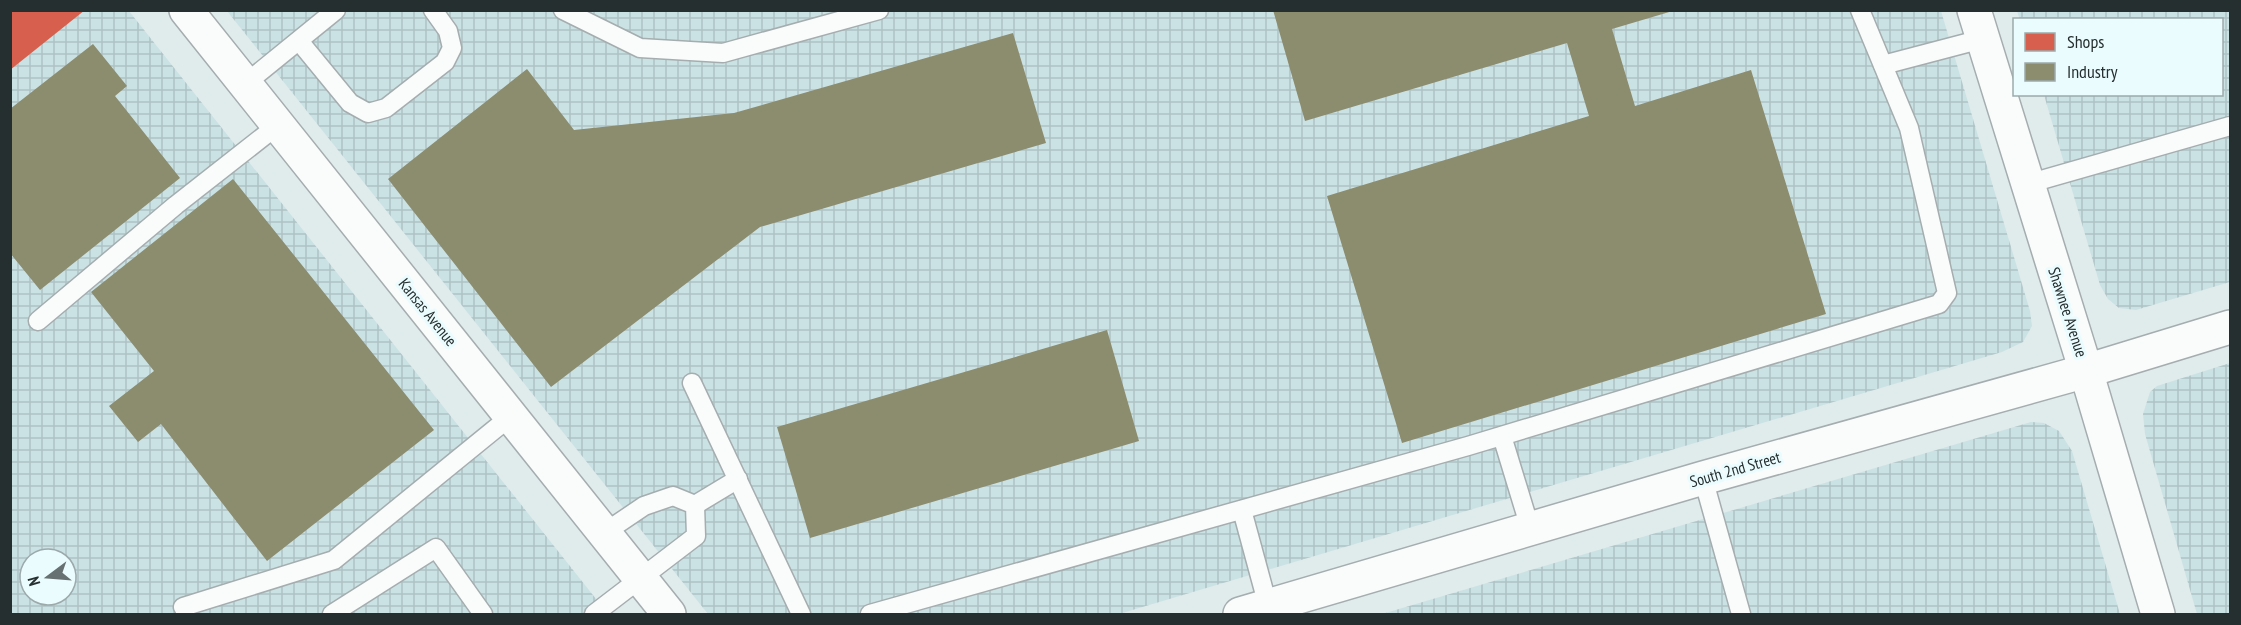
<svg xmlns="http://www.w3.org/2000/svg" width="2241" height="625" viewBox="0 0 2241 625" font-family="'PT Sans Narrow',sans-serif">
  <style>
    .industrial { fill: url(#industrial-grid); fill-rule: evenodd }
    .shops { fill: #d6604d }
    .industry { fill: #8c8c6e }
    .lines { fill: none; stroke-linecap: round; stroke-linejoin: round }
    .service-casing { stroke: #a5adae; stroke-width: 21 }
    .minor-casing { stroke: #a5adae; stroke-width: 36 }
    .secondary-casing { stroke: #a5adae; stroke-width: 36 }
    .service { stroke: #fafcfc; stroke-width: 18 }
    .minor { stroke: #fafcfc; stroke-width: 33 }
    .secondary { stroke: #fafcfc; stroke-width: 33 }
    .labels { text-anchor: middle; stroke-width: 6; stroke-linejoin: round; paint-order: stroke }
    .street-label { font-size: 16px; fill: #262f30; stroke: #ebfcfe }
  </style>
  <defs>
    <pattern id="industrial-grid" width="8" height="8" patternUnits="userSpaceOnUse" patternTransform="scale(1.5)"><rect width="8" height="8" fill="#cbe2e4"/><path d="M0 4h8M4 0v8" fill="none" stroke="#aec2c4"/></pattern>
  </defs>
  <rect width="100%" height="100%" fill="#e0ebec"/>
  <!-- industrial -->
  <g class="industrial">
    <path d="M10,11H129L608,614H11ZM30,559H66V595H30Z"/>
    <polygon points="227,11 1941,11 2030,311 2032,326 2023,342 2002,352 1119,614 708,614"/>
    <polygon points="2017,11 2230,11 2230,282 2136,310 2119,308 2108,299 2100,285 2044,95 2222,94 2222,20 2020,20"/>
    <polygon points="2230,363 2230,614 2197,614 2145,434 2143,414 2150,392 2157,386"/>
    <polygon points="2031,422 2044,423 2059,431 2072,451 2120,614 1382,614"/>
  </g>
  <!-- shops -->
  <polygon class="shops" points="10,10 85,10 10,70"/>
  <!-- industry -->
  <g class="industry">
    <polygon points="1273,10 1676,10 1612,29 1635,106 1751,70 1826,314 1402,443 1327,196 1589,116 1567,43 1305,121"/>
    <polygon points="1013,33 1046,143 760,227 551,387 388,179 527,69 574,130 734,113"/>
    <polygon points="93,44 127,86 115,96 180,178 40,290 10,253 10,109"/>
    <polygon points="233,179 434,430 267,561 161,424 138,442 109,406 154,371 91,292"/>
    <polygon points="1107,330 1139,441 810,538 777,427"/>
  </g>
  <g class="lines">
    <!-- service casing -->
    <g class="service-casing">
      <g id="service">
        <polyline points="563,10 640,48 723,53 879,10"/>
        <polyline points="299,41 350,103 368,113 386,108 445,62 452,48 448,31 433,10"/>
        <polyline points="1883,65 1982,39"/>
        <polyline points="245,84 336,10"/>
        <polyline points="2027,184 2230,126"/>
        <polyline points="38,321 176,205 278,125"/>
        <polyline points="692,383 801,614"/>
        <polyline points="1502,436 1530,528"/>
        <polyline points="1703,478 1741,614"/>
        <polyline points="695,505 738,479"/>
        <polyline points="1242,510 1268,606"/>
        <polyline points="183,607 334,560 511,416"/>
        <polyline points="332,614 436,548 483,614"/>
        <polyline points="594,614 696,536 695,505 673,496 644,506 604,533"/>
        <polyline points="870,614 1468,446 1939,304 1947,293 1909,128 1860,10"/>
      </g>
    </g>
    <!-- minor casing -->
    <g class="minor-casing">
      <g id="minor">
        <polyline points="1974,10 2086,371 2158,614"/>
        <polyline points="1240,614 1703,478 2086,371 2230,327"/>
      </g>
    </g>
    <!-- secondary casing -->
    <g class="secondary-casing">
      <polyline id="secondary" points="186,10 669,614"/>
    </g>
    <!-- service -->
    <use href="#service" class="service"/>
    <!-- minor -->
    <use href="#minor" class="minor"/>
    <!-- secondary -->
    <use href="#secondary" class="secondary"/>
  </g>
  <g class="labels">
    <!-- street labels -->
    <g class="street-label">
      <text transform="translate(428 312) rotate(51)" y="6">Kansas Avenue</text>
      <text transform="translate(2068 312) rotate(72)" y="6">Shawnee Avenue</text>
      <text transform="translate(1735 469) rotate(-16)" y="6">South 2nd Street</text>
    </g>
  </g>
  <!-- border -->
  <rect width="2241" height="625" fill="none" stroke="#262f30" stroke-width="24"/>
  <!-- legend -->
  <rect x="2013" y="18" width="210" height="78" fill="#ebfcfe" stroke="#9caaac" stroke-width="1.5"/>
  <rect x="2025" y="33" width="30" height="18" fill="#d6604d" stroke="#9caaac" stroke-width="1.5"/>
  <text x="2067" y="48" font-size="18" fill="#262f30">Shops</text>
  <rect x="2025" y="63" width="30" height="18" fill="#8c8c6e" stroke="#9caaac" stroke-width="1.5"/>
  <text x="2067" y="78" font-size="18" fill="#262f30">Industry</text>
  <!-- north arrow -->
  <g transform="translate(48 577) rotate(254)"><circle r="28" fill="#ebfcfe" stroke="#9caaac" stroke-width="1.5"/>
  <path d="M0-4.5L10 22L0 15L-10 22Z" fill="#677172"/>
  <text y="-9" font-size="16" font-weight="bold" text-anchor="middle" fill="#262f30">N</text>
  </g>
</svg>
